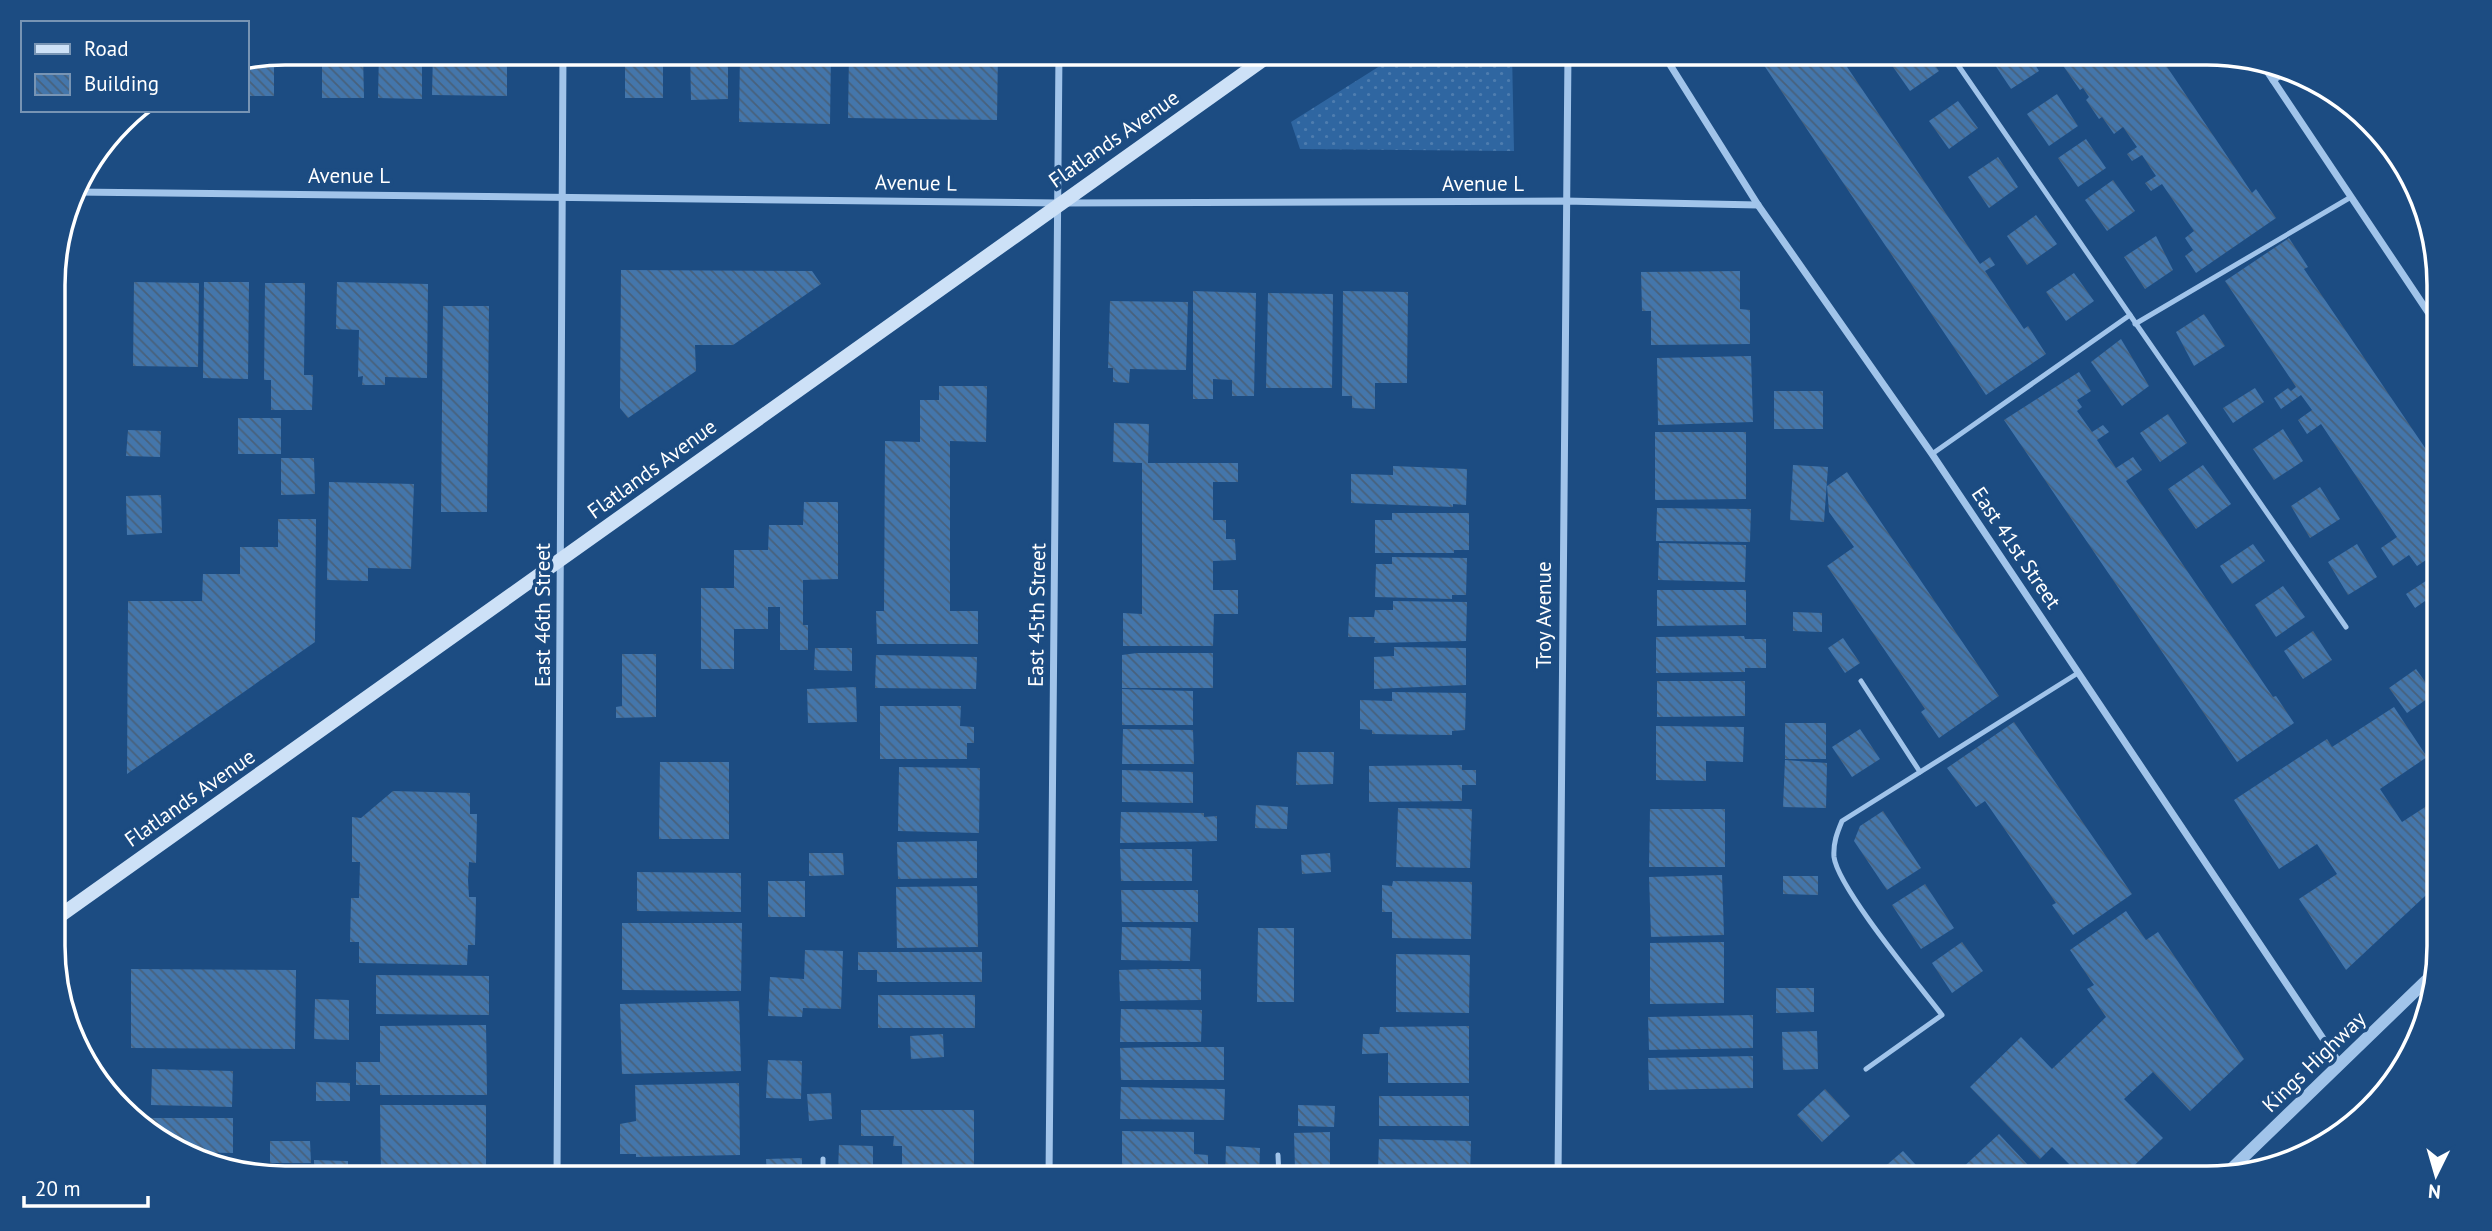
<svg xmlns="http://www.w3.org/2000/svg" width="2492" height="1231" viewBox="0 0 2492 1231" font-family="'PT Sans',sans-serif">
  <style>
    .garden { fill: url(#garden-dots) }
    .building { fill: url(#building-back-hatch) }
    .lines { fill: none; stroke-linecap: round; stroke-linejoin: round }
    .service { stroke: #a1c4ea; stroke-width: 5 }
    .minor { stroke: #a1c4ea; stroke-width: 7 }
    .tertiary { stroke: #a1c4ea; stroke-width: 12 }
    .secondary { stroke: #cde1f7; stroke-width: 14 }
    .labels { text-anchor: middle; stroke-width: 7; stroke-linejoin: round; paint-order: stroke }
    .street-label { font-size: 21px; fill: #fff; stroke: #1c4c82 }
    .rim { fill: none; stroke: #fff; stroke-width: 3.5 }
  </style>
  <defs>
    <pattern id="garden-dots" width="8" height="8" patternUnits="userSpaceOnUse" patternTransform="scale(1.75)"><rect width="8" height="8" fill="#2f66a1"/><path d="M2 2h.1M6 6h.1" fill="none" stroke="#4e7daf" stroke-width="1.8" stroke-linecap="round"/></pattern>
    <pattern id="building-back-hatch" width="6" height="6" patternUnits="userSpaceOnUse" patternTransform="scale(1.75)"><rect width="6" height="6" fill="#4476ab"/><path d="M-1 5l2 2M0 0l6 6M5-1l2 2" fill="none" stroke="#48617c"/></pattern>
  </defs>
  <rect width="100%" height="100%" fill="#1c4c82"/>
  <!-- garden -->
  <polygon class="garden" points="1402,52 1512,53 1514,151 1300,149 1291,122"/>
  <!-- building -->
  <g class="building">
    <polygon points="322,52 363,52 364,98 322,98"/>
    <polygon points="379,52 422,52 422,99 378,98"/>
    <polygon points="433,52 507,52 507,96 432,95"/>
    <rect x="625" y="52" width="38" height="46"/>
    <polygon points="690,52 728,52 728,99 691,100"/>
    <polygon points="740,52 831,52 830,124 739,122"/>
    <polygon points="849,52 998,52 997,120 848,118"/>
    <rect x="1110" y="52" width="32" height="6"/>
    <polygon points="1755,52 1837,52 1980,264 1990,257 1995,265 1985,271 2024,329 2028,326 2046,354 1986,395"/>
    <polygon points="1907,52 1926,52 1939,71 1910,91 1891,64"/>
    <polygon points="1995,52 2027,52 2039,71 2011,89 1989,56"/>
    <polygon points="2041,52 2157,52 2252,193 2256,189 2276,218 2196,273 2185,256 2193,250 2185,238 2194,231 2162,184 2151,191 2145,183 2156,176 2142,155 2132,161 2127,154 2137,147 2123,127 2114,134 2102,117 2099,119 2086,100 2089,97 2083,88 2080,90 2057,57 2048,64"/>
    <polygon points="274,55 274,96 247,96 247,60"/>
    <polygon points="2057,94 2078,126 2049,146 2027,114"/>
    <polygon points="1958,101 1978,128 1949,149 1929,121"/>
    <polygon points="2086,139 2106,168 2078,187 2058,158"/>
    <polygon points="1998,157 2018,187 1989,208 1968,177"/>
    <polygon points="2113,180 2135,211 2107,231 2085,200"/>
    <polygon points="2036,215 2057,244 2027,265 2007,236"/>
    <polygon points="2156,236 2173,270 2145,289 2124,257"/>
    <polygon points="2289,238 2308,267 2304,269 2438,467 2438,552 2417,566 2409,555 2393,566 2381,548 2397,537 2321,424 2307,434 2298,420 2312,410 2301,395 2281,409 2274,398 2288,388 2291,391 2296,387 2225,281"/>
    <polygon points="621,270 812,271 821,284 733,345 695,345 696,371 628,418 620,408"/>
    <polygon points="1740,271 1740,309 1750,310 1750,344 1651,345 1651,311 1642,311 1641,272"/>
    <polygon points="2074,273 2094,301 2066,321 2046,292"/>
    <polygon points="134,282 199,283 198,367 133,366"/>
    <polygon points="204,282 249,282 248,379 203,378"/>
    <polygon points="337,282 428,284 427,378 385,377 385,385 362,385 363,376 358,377 359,330 336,329"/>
    <polygon points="265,283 305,283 304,375 313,375 312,410 271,410 271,380 264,380"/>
    <polygon points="1193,291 1256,293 1254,396 1232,396 1232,380 1213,379 1213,399 1193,399"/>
    <polygon points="1343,291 1408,292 1407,383 1375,383 1375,409 1352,408 1352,396 1342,396"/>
    <polygon points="1268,293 1333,294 1332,388 1266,388"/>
    <polygon points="1110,301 1188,302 1186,370 1130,369 1129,383 1113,382 1113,368 1108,368"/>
    <polygon points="443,306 489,306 487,512 441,512"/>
    <polygon points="2204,314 2225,346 2194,366 2176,332"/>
    <polygon points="2121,339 2149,386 2122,406 2091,362"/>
    <polygon points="1751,356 1753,422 1658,425 1657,358"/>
    <polygon points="2079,372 2091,391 2077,400 2082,407 2077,411 2092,432 2103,425 2109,432 2097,440 2116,468 2133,457 2142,470 2126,481 2273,697 2276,696 2294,723 2237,762 2004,420"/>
    <polygon points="939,386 987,386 986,442 950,441 950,611 978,611 978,644 877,644 876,611 884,611 885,441 920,442 920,400 939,400"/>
    <polygon points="2255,388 2264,402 2233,423 2223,408"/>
    <rect x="1774" y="391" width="49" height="38"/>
    <polygon points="2168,414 2187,443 2160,462 2140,433"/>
    <rect x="238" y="418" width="43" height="36"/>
    <polygon points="1114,423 1149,424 1148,463 1238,463 1238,482 1213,482 1213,520 1226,520 1226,539 1235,539 1236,560 1213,561 1213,590 1238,590 1238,614 1214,614 1213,646 1123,646 1123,613 1142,614 1142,463 1113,462"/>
    <polygon points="2283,429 2303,461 2274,480 2253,449"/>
    <polygon points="128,430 161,431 160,457 126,456"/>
    <polygon points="1655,432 1746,432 1746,499 1655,500"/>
    <polygon points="281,458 314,458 315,494 281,495"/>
    <polygon points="1793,465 1828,467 1824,522 1790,520"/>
    <polygon points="2203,465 2231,504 2196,529 2168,489"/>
    <polygon points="1393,466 1467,469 1466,505 1453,504 1453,507 1351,503 1351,474 1393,475"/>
    <polygon points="1847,472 1999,696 1939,738 1921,712 1925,709 1827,566 1854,547 1829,512 1827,486"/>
    <polygon points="329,482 414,484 411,569 368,568 368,581 327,580"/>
    <polygon points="2320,487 2340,519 2310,538 2291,506"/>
    <polygon points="161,495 162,533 127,535 126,496"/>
    <polygon points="804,502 838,502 838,579 803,580 803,625 808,625 808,650 780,650 780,607 768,607 768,629 734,629 734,669 701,669 701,588 734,588 734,550 768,550 769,525 803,525"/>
    <polygon points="1657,508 1751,509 1750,542 1656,541"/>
    <polygon points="1392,513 1469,513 1469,550 1454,550 1454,553 1375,553 1375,520 1392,520"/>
    <polygon points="278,519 316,519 315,642 127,774 128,601 202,601 203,574 240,574 240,547 278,547"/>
    <polygon points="1659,543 1746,545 1745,582 1658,580"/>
    <polygon points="2253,544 2265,561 2232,584 2220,566"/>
    <polygon points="2357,544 2377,577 2348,595 2328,562"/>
    <polygon points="1392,557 1467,558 1466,595 1452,595 1452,599 1375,597 1376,564 1392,564"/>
    <polygon points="2438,573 2439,608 2439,621 2425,601 2415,608 2406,594"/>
    <polygon points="2283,586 2305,617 2276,637 2255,605"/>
    <polygon points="1657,590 1746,590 1746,625 1657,626"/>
    <polygon points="1393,601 1467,602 1466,641 1374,643 1375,637 1348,637 1349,617 1374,617 1375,610 1393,610"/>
    <polygon points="1793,612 1822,613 1822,632 1793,631"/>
    <polygon points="2439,627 2439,645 2430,632"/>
    <polygon points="2313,631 2332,660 2303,679 2284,651"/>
    <polygon points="1744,636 1745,639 1766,639 1766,668 1745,668 1745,672 1656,673 1656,637"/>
    <polygon points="1843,638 1860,663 1845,673 1828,648"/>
    <polygon points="1394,647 1466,648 1466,685 1374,689 1374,657 1394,656"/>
    <polygon points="815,648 852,648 852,671 814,670"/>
    <polygon points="1137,653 1213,653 1213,688 1122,688 1122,655"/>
    <polygon points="622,654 656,654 656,717 616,718 616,707 622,706"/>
    <polygon points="876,655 977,657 976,689 875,688"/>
    <polygon points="2416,669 2434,694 2407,713 2389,688"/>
    <polygon points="1657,681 1745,681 1745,716 1657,717"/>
    <polygon points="856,687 857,722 808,723 807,689"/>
    <polygon points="1122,689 1193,691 1193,725 1122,725"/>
    <polygon points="1392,692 1466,693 1465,730 1452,731 1452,735 1372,734 1372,730 1360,729 1360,700 1392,701"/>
    <polygon points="880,706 961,706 960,726 974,727 974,743 967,743 967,759 880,759"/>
    <polygon points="2394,707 2427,757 2380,789 2402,822 2439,798 2439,883 2346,970 2299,899 2337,874 2317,844 2279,869 2234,800 2327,739 2332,747"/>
    <polygon points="2014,722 2132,894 2073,935 2052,905 2056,903 1985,801 1976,807 1947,768"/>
    <rect x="1785" y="723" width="41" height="36"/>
    <polygon points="1656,726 1744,727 1743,762 1706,761 1706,781 1656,780"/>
    <polygon points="1123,729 1193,730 1194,764 1122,764"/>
    <polygon points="1860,729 1880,759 1852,777 1832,747"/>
    <polygon points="1297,752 1334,752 1333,784 1296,785"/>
    <polygon points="1785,760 1827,763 1826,808 1783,807"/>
    <polygon points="660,762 729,762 729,839 659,839"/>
    <polygon points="1462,765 1462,770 1476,770 1476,785 1462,785 1462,801 1369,802 1369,766"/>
    <polygon points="899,767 980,768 979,833 898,831"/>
    <polygon points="1122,770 1193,772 1193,803 1122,802"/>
    <polygon points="393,791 470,793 470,814 477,814 476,863 469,862 468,880 469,897 476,897 475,945 468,945 467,965 359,963 359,942 350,942 351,898 359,898 360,862 352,862 352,817 361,818"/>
    <polygon points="1256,805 1288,807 1287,829 1255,828"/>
    <polygon points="1398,808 1472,809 1470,868 1396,867"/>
    <polygon points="1650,809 1725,809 1725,867 1649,867"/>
    <polygon points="1883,811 1921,868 1887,890 1854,841 1860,826"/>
    <polygon points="1121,812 1204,813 1204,817 1217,816 1217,841 1120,843"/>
    <polygon points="977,841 977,878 898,879 897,842"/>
    <polygon points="1120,849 1192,849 1192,881 1121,881"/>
    <polygon points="809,853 843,853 844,875 809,876"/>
    <polygon points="1330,853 1331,872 1302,874 1301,855"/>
    <polygon points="637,872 741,873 741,912 637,911"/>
    <polygon points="1722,875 1724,935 1651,937 1649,877"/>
    <polygon points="1783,876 1818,876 1818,895 1783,894"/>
    <rect x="768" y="881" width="37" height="36"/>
    <polygon points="1393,881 1472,882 1471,939 1392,938 1392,912 1382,912 1382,885 1392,886"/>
    <polygon points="1925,884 1954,928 1921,949 1892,905"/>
    <polygon points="977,886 978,947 897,948 896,887"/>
    <polygon points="1121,890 1198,890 1198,922 1122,922"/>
    <polygon points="2126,911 2146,940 2158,932 2244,1059 2190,1111 2153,1072 2124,1099 2163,1138 2121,1178 2083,1178 2052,1147 2040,1159 1970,1087 2021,1037 2052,1069 2106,1017 2087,989 2094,985 2070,950"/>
    <polygon points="622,923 742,923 741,991 622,990"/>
    <polygon points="1122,927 1191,928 1190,961 1121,960"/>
    <polygon points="1258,928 1294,928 1294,1002 1257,1002"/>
    <polygon points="1724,942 1724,1003 1650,1004 1650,943"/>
    <polygon points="1962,942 1983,971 1952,993 1932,963"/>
    <polygon points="805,950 843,951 841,1009 803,1008 802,1017 768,1016 770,977 804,979"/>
    <polygon points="858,952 982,952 982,982 877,982 877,970 858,970"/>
    <polygon points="1396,954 1470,955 1469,1013 1396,1012"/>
    <polygon points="131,969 296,970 295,1049 131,1048"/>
    <polygon points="1155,969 1201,969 1201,1000 1120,1001 1119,970"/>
    <polygon points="376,975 489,976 489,1015 376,1014"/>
    <polygon points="1776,988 1814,988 1814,1012 1776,1013"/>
    <rect x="878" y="995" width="97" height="33"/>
    <polygon points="315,999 349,1000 349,1040 314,1039"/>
    <polygon points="739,1001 741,1071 622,1074 620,1004"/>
    <polygon points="1121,1009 1202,1010 1201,1042 1120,1042"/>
    <polygon points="1753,1015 1753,1048 1649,1050 1648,1017"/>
    <polygon points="486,1025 487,1095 380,1095 380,1085 356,1085 356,1062 380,1062 380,1026"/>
    <polygon points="1469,1026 1469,1083 1388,1083 1388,1053 1362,1054 1363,1034 1379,1034 1380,1027"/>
    <polygon points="1817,1031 1818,1069 1783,1070 1782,1032"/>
    <polygon points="943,1034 944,1057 911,1059 910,1036"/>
    <polygon points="1160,1047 1224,1047 1224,1080 1121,1080 1120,1048"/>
    <polygon points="1753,1056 1753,1088 1649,1090 1648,1058"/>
    <polygon points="768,1060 802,1061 801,1099 766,1098"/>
    <polygon points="152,1069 233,1071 232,1107 151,1105"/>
    <polygon points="316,1082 350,1083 350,1101 316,1101"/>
    <polygon points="739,1083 740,1155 636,1157 636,1154 620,1154 620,1124 636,1121 635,1085"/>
    <polygon points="1121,1087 1225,1089 1224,1120 1120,1119"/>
    <polygon points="1825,1089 1850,1116 1822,1142 1797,1115"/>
    <polygon points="831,1093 832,1119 809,1121 807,1094"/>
    <rect x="1379" y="1096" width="90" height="30"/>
    <polygon points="380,1105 486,1105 486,1173 381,1174"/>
    <polygon points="1298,1105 1335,1106 1334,1127 1298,1126"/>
    <polygon points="861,1110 974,1110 974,1178 902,1178 902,1146 893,1146 894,1136 861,1136"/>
    <polygon points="150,1118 233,1118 233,1153 180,1152 150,1128"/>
    <polygon points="1122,1131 1194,1132 1194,1154 1208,1155 1208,1175 1193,1174 1193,1178 1122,1178"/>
    <polygon points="1330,1132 1330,1170 1295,1170 1294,1133"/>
    <polygon points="1999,1134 2040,1178 1968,1178 1960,1170"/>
    <polygon points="1379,1139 1471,1141 1470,1173 1378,1172"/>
    <polygon points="270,1141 310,1141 311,1163 270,1163"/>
    <polygon points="839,1145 873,1146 873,1172 838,1172"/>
    <polygon points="1226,1146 1260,1148 1259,1178 1225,1178"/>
    <polygon points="1903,1151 1928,1178 1873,1178 1875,1175"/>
    <polygon points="802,1158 802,1178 767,1178 766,1159"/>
    <polygon points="314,1160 348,1161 348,1178 314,1178"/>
    <polygon points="636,1166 741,1168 740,1178 635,1178"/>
    <polygon points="1642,1167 1736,1168 1736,1178 1642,1178"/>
    <polygon points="1764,1168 1797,1170 1796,1178 1763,1178"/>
    <rect x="1299" y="1174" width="34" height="4"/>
  </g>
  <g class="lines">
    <!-- service -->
    <g class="service">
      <polyline points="2130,315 2346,627"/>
      <polyline points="2135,324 2351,197"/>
      <polyline points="1932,454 2130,315 1949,52"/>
      <polyline points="1861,681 1920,772"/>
      <path d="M1866,1069L1942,1015C1919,985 1838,888 1834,857C1833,843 1837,833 1842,821L2078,673"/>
      <polyline points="1278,1155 1279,1178"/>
      <polyline points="823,1178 823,1159"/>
    </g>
    <!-- minor -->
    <g class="minor">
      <polyline points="1662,52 1758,205 1932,454 2340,1064"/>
      <polyline points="2263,65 2438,327"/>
      <polyline points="2273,80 2286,71"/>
      <polyline points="74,192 1059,203 1564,201 1758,205"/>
      <polyline points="557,1178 563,52"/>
      <polyline points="1049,1178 1059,52"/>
      <polyline points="1558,1178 1568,52"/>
    </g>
    <!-- tertiary -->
    <polyline class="tertiary" points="2222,1178 2433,974"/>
    <!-- secondary -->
    <polyline class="secondary" points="54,920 1274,52"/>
  </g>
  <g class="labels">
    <!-- street labels -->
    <g class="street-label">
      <text transform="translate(1114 139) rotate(-35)" y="7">Flatlands Avenue</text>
      <text x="349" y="183">Avenue L</text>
      <text transform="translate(916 183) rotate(1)" y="7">Avenue L</text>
      <text x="1483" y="191">Avenue L</text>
      <text transform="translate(652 469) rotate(-36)" y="7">Flatlands Avenue</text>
      <text transform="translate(2016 548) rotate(56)" y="7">East 41st Street</text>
      <text transform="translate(543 615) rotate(-90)" y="7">East 46th Street</text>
      <text transform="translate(1037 615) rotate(-89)" y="7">East 45th Street</text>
      <text transform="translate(1544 615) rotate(-90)" y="7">Troy Avenue</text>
      <text transform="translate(190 798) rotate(-35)" y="7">Flatlands Avenue</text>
      <text transform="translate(2314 1062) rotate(-44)" y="7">Kings Highway</text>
    </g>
  </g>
  <!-- crop -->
  <path d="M0 0H2492V1231H0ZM285 65H2207A220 220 0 0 1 2427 285V946A220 220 0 0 1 2207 1166H285A220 220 0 0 1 65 946V285A220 220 0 0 1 285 65Z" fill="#1c4c82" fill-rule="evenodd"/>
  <path class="rim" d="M285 65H2207A220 220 0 0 1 2427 285V946A220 220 0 0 1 2207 1166H285A220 220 0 0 1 65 946V285A220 220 0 0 1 285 65Z"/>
  <!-- legend -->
  <rect x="21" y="21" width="228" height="91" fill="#1c4c82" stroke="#7794b4" stroke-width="2"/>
  <rect x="35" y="44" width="35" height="10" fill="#cde1f7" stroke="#7794b4" stroke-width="2"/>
  <text x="84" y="56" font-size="21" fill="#ffffff">Road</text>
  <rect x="35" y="74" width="35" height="21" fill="url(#building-back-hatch)" stroke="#7794b4" stroke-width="2"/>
  <text x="84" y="91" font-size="21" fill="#ffffff">Building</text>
  <!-- north arrow -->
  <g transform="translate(2436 1175) rotate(185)" stroke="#1c4c82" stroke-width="5" paint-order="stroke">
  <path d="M0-5L12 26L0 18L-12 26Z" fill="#ffffff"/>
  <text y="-10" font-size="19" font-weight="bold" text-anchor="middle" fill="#ffffff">N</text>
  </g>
  <!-- scale -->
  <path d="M24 1196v10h124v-10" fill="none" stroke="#ffffff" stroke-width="3.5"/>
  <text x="35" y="1196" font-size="21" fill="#ffffff" stroke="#1c4c82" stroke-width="5" paint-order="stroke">20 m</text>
</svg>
